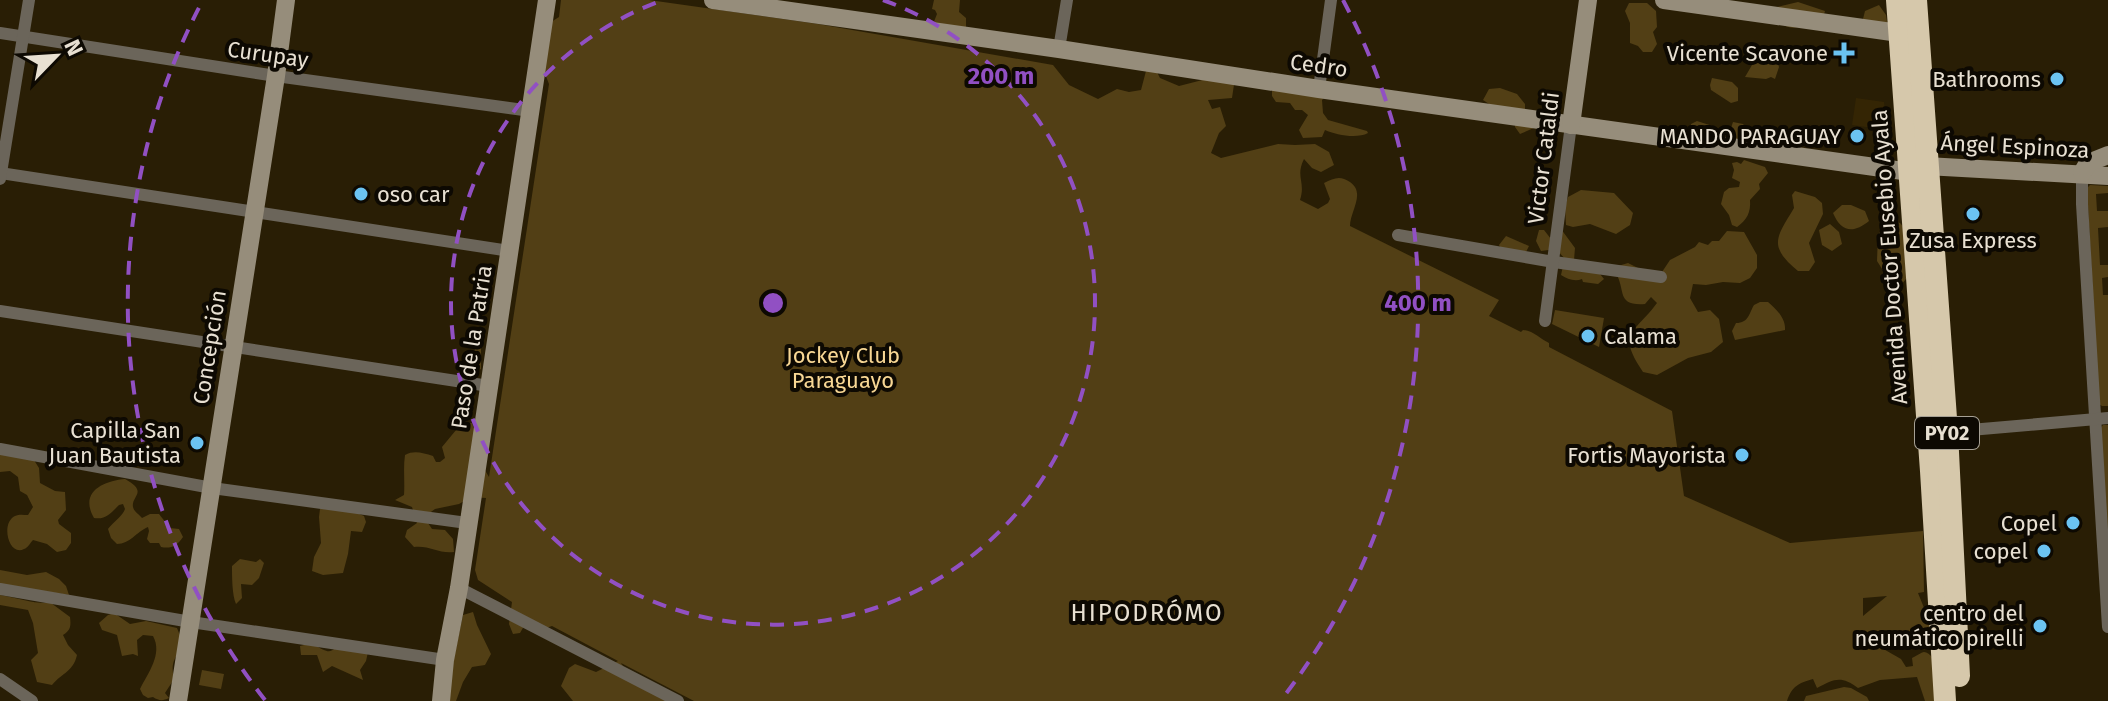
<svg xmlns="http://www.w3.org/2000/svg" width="2108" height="701" viewBox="0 0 2108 701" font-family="'Fira Sans',sans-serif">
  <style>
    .built { fill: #342504 }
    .green { fill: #523f15; fill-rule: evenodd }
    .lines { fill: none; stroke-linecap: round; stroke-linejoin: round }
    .street { stroke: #6b655a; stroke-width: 12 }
    .secondary { stroke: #968d7b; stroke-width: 18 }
    .highway { stroke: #d6c8ab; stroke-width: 22 }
    .ring { fill: none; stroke: #9150c3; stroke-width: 4; stroke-dasharray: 14 10 }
    .poi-dot { fill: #6bc3f2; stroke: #0d0902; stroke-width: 3 }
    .labels { text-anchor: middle; stroke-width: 8; stroke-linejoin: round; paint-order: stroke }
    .shield { fill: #0d0902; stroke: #a6a094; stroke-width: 2 }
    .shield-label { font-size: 20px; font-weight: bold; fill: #e8e0d2 }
    .poi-label { font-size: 22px; fill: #e8e0d2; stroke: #0d0902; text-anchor: end }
    .street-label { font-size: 22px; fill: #e8e0d2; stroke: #0d0902 }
    .park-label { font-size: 22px; fill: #f8d794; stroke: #0d0902 }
    .neighbourhood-label { font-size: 24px; letter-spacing: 2px; fill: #e8e0d2; stroke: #0d0902 }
    .centre { fill: #9150c3; stroke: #0d0902; stroke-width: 4 }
    .ring-label { font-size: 24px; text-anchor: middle; font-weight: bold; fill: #9150c3; stroke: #0d0902; stroke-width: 8; stroke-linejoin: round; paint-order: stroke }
  </style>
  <rect width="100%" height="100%" fill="#291e05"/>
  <!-- built -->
  <polygon class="built" points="1856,98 1884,102 1887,130 1852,125"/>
  <!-- green -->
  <g class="green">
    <path d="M561,0H649L818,24L1053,65L1069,85L1098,99L1117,89L1129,92L1141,90L1146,71L1154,66L1160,78L1179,86L1218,76L1235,78L1232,98L1208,100L1212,109L1220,107L1226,126L1219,133L1211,153L1221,158L1278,144L1295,145L1315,144L1329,152L1334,165L1321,172L1312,168L1304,159C1295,177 1306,182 1300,200L1318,209L1328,203L1330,199L1324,183C1334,178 1340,175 1350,182C1366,193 1350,211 1350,226L1499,300L1489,316L1521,332L1523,330C1534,331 1540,339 1549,343V347L1672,411L1684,496L1790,543L1923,531L1924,592L1918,593L1933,630L1934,643L1929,649L1910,640L1905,632L1894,635L1880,647L1901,659L1906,667L1913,666L1912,658C1914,657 1922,652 1924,652C1936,652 1949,691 1953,701H1925L1917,677L1880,680L1858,688C1841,675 1834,679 1817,688L1813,679C1799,683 1792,686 1787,701H694L621,663L630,677L671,701H573L561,686L569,668L575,664L596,672L618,661L552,626L540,630L524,626L520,633L513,634L509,624L512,602L478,580L475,570L486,498L471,497L459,504L435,509L424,517L432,529L445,530L453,539L454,552C439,554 429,545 414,547L405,537L407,530L417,523L412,507L395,500L404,495C405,481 403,468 405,455C414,450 423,453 433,456L436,462H440L445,458L442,447L461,424L472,423L476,433L474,452L489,477L549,84L542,66L543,27L559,17ZM1887,596L1863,616V598Z"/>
    <polygon points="934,0 960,0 959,12 966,18 966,30 933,24 937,14 935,10 932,9"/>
    <path d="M1798,2L1825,11L1823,18C1796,27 1786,38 1773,8Z"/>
    <polygon points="1629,3 1647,3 1656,11 1657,27 1653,32 1657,44 1652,52 1643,52 1638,46 1630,43 1630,23 1625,11"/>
    <polygon points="1879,5 1886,15 1888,28 1862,23 1865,11"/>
    <polygon points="1773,56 1776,58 1779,67 1775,79 1771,77 1766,79 1745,77 1752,65"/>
    <polygon points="1712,78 1732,82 1738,88 1738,101 1731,103 1711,90 1710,85"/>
    <path d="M1272,87L1324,98L1322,100L1323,113L1328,120L1367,131L1368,133C1357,139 1336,135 1325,130L1322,137L1303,138L1299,130L1308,115L1302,110H1295L1290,103L1276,102L1272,96Z"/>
    <polygon points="1500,88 1517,94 1525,104 1525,115 1536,127 1520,134 1515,127 1515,121 1483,100 1489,89"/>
    <path d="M1697,121L1725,130L1731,128L1733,122L1743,124L1753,136L1750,141C1743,141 1734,142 1727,140C1715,136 1711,132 1698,137L1690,132L1691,124Z"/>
    <path d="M1744,160L1765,167L1768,173L1759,184L1760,189L1750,200C1751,212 1747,220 1737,227L1732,225L1729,215L1721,204L1724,192L1729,188L1739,187L1740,182L1732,178L1734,170L1732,163L1737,162L1741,164Z"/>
    <polygon points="2090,185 2108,186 2108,193 2096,194 2097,211 2108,211 2108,227 2098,228 2100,265 2108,265 2108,277 2102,278 2103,295 2108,295 2108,406 2102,406 2099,404 2087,188"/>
    <polygon points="1581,190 1614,193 1633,213 1630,225 1616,234 1590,224 1573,227 1566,225 1565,207 1568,197"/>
    <path d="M1795,191L1815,197L1822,203L1823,214L1809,243L1815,262L1809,271H1798C1768,246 1776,238 1794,208L1792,195Z"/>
    <path d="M1842,205H1851L1865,211L1869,221C1853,234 1841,232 1833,213Z"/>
    <polygon points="1888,218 1900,223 1908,232 1906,279 1900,286 1891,283 1877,261 1878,235"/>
    <polygon points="1830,224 1839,232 1842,244 1832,251 1822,245 1819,230"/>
    <polygon points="1561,229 1575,248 1574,260 1566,260 1556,249 1541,251 1536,241 1539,230 1544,230 1551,239"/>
    <path d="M1727,231L1744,232L1757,255V268L1750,278L1740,283L1723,282L1706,285L1693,284L1690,298L1698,312L1710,310L1719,319L1723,342L1711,352L1688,358L1657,375L1643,372C1616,332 1634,334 1657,303L1651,297L1645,304C1616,306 1626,291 1616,273L1618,266L1628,263L1642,270L1662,272L1670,260L1695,247L1699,242L1708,245L1712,241H1719Z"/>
    <polygon points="1506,236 1529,246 1526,252 1501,249 1499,245"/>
    <path d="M1563,266L1596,269L1604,279L1598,284L1583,282L1582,279C1575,282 1567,279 1561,275Z"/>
    <path d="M1760,302H1768C1776,309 1786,318 1785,330L1735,340L1732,331L1736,323C1749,323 1749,313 1754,305Z"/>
    <polygon points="1555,310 1604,318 1599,347 1552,324"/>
    <polygon points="476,347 481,348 481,369 475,372 465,370 463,362 469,361"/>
    <polygon points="2103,425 2108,425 2108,542 2100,429"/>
    <path d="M0,453L32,457L39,468L40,483L55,491L65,492L66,510L58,520L59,524L71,533V543L66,550L57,552L47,544L33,540C30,543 28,548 24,549C9,557 0,523 15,516C19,514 24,515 28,515L33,507L27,495L20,491L18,477L10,471L0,472Z"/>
    <path d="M125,479C149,492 131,496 133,507C134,512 139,514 142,518L150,514H159L170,528L179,529L183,537C177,546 171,549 161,547L159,543H150L147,539L149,531L148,527C136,532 130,544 117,544L111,538L108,529C113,522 123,516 125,509L123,504L119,505C111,513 106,520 94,518C79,492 103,481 125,479Z"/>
    <polygon points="338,505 364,516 366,522 362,532 351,531 348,554 343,573 323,575 312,571 314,557 321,543 319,517 320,509"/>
    <path d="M240,559L256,562L260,559L264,563L259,578L252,585L241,584L242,598L236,604C232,595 232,576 232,566Z"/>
    <polygon points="0,570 27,575 46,572 59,579 66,586 69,595 0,585"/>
    <path d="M0,595C19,598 32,604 51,603L70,617C71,626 71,630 63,635L68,645L77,655C73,672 63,672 52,685L37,682L31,660L38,653L33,623L28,610L0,605Z"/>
    <polygon points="473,612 477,625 491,654 485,665 472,667 463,682 456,701 445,701 463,615"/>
    <path d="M114,613L130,624L146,621L177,628L183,643C176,660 170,659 174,679L165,693L169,698C163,701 159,701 153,697L148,698L143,695L140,689C148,673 163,654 153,636L143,635L137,640L138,656L133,654L122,656L117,635L102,630L99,623L108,615Z"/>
    <path d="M312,643C336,659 327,647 346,646C352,646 362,650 368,652L366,661L360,670L363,680L332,666L323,672L317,655H301L300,646Z"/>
    <polygon points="202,670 224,674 221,689 199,685"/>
    <polygon points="1844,687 1851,688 1867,697 1869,701 1804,701 1806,696"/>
  </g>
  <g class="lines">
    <!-- street -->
    <g class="street">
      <polyline points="0,33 276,76 531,111"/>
      <polyline points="1059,49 1067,0"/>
      <polyline points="1319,89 1331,0"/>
      <polyline points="0,173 510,251"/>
      <polyline points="2082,173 2082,204 2108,627"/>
      <polyline points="0,179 29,0"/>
      <polyline points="1398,235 1554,262 1661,277"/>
      <polyline points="0,311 489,386"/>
      <polyline points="1545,321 1571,125"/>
      <polyline points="1947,432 2108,418"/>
      <polyline points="0,449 212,488 467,523"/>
      <polyline points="459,588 678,701"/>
      <polyline points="0,589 191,622 445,660"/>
      <polyline points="0,679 32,701"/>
    </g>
    <!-- secondary -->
    <g class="secondary">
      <polyline points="713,0 1059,49 1319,89 1910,172 1926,166 2108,176"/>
      <polyline points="1664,0 1899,33"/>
      <polyline points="1571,125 1588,0"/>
      <polyline points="2082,173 2088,163 2108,155"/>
      <polyline points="178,701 276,76 286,0"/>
      <polyline points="441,701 445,660 459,588 547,0"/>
    </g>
    <!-- highway -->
    <g class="highway">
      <polyline points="1897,0 1931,471 1945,701"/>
      <polyline points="1916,0 1947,432 1959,676"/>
    </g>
  </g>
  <!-- distance rings -->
  <g class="ring">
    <path d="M883 0A322 322 0 1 1 663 0"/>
    <path d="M265 700A645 645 0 0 1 203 0M1343 0A645 645 0 0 1 1281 700"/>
  </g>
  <!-- markers -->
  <g class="poi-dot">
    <path d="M1840 41h8v8h8v8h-8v8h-8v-8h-8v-8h8z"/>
    <circle cx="2057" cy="79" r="8"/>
    <circle cx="1857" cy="136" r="8"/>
    <circle cx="361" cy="194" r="8"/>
    <circle cx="1973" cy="214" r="8"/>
    <circle cx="1588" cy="336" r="8"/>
    <circle cx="197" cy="443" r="8"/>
    <circle cx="1742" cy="455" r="8"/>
    <circle cx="2073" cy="523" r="8"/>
    <circle cx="2044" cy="551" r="8"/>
    <circle cx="2040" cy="626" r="8"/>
  </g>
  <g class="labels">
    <!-- shield labels -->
    <rect class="shield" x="1915" y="417" width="64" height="32" rx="6"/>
    <g class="shield-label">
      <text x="1947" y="440">PY02</text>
    </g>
    <!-- poi labels -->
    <g class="poi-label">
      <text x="1828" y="61">Vicente Scavone</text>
      <text x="2041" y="87">Bathrooms</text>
      <text x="1841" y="144">MANDO PARAGUAY</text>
      <text x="377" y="202" text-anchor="start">oso car</text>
      <text x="1973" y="248" text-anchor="middle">Zusa Express</text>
      <text x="1604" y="344" text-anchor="start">Calama</text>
      <text x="181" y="438">Capilla San<tspan x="181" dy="25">Juan Bautista</tspan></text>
      <text x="1726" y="463">Fortis Mayorista</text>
      <text x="2057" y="531">Copel</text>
      <text x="2028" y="559">copel</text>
      <text x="2024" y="621">centro del<tspan x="2024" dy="25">neumático pirelli</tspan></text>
    </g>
    <!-- street labels -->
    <g class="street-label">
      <text transform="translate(268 54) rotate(8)" y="8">Curupay</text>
      <text transform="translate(1319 65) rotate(8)" y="8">Cedro</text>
      <text transform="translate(2015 146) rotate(3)" y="8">Ángel Espinoza</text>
      <text transform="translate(1543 158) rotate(-83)" y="8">Victor Cataldi</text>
      <text transform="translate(1889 257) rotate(-94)" y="8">Avenida Doctor Eusebio Ayala</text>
      <text transform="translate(209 347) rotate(-81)" y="8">Concepción</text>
      <text transform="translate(471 347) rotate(-81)" y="8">Paso de la Patria</text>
    </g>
    <!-- park labels -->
    <g class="park-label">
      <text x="843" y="363">Jockey Club<tspan x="843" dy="25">Paraguayo</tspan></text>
    </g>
    <!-- neighbourhood labels -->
    <g class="neighbourhood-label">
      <text x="1147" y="621">HIPODRÓMO</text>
    </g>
  </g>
  <circle cx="773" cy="303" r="12" class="centre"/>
  <g class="ring-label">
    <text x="1001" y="84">200 m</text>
    <text x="1418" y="311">400 m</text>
  </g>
  <!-- north arrow -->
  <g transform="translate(56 56) rotate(65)" stroke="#0d0902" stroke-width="6" paint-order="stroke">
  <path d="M0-6L14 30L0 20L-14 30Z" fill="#e8e0d2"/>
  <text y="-12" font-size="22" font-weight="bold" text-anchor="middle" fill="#e8e0d2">N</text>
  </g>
</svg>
